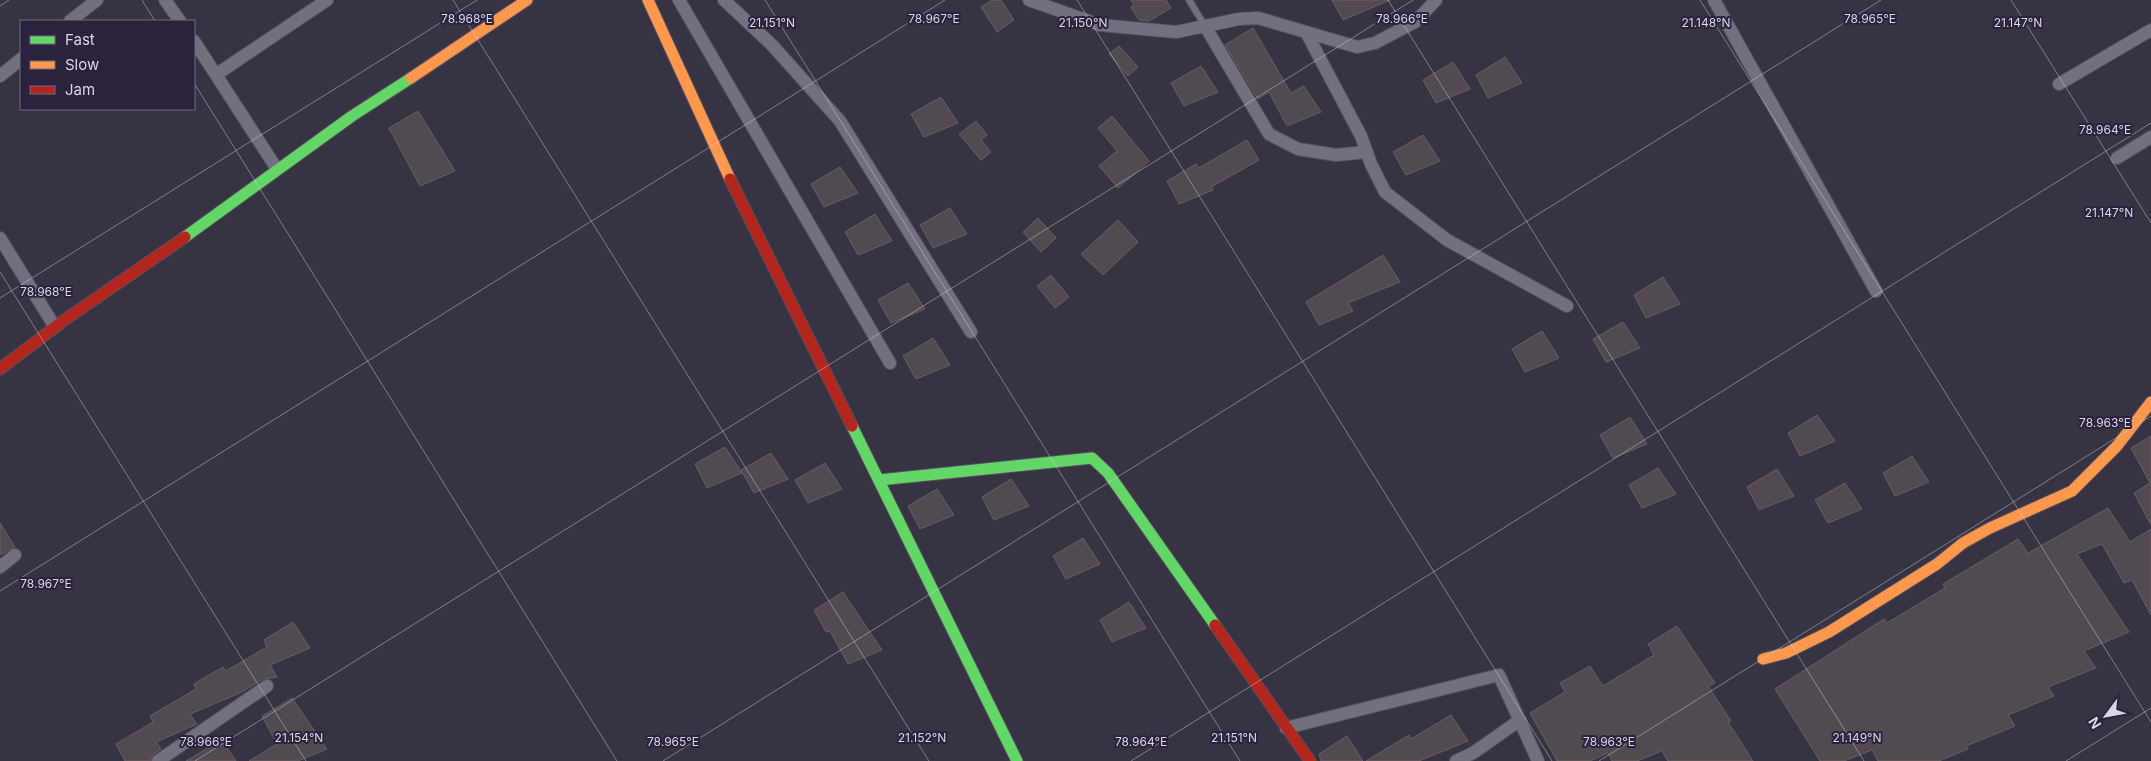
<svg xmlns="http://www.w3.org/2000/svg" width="2151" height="761" viewBox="0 0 2151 761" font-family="Inter,sans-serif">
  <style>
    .building { fill: #524a51; stroke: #685e64 }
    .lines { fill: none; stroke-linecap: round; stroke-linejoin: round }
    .lane-casing { stroke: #55505e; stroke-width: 8 }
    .street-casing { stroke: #55505e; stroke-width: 14 }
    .fast-casing { stroke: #55505e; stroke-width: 13 }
    .slow-casing { stroke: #55505e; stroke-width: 13 }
    .jam-casing { stroke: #55505e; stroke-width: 13 }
    .lane { stroke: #746f7c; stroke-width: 6 }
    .street { stroke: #746f7c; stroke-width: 12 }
    .fast { stroke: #63d668; stroke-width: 11 }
    .slow { stroke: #ff974d; stroke-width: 11 }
    .jam { stroke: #b3261e; stroke-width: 11 }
    .ticks { fill: none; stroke: #d9d4e6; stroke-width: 1; stroke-opacity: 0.45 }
    .ticks-label { font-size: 12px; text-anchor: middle; fill: #d9d4e6; stroke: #2b233e; stroke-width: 4; stroke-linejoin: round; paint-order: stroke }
  </style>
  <rect width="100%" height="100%" fill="#383342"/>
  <!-- building -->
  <g class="building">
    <polygon points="992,0 1001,0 1014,20 997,32 981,7"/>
    <polygon points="1131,0 1166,0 1171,8 1149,21 1139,20 1131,7 1134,5"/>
    <polygon points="1332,0 1390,0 1343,20"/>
    <polygon points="1253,28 1291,93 1304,86 1321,112 1287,126 1269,92 1258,99 1225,45"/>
    <polygon points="1119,46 1138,67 1128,76 1109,54"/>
    <polygon points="1505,57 1522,83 1488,98 1476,75"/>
    <polygon points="1453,62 1470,89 1436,103 1423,80"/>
    <polygon points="1201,66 1218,92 1184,106 1171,83"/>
    <polygon points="941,97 958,123 924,137 911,114"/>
    <polygon points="418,111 455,171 420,186 389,128"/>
    <polygon points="1112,116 1149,161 1118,188 1099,166 1117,151 1098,128"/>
    <polygon points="976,121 987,135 981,140 991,152 981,160 959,134"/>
    <polygon points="1423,135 1440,161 1406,175 1393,152"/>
    <polygon points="1247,140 1259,160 1211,187 1213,190 1179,204 1167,181 1196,164 1199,168"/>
    <polygon points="840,167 858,193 824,207 811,184"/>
    <polygon points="950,208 967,234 933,248 920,225"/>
    <polygon points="875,214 892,241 858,255 845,232"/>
    <polygon points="1038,218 1056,238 1041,252 1023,232"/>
    <polygon points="1118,220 1138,242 1103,275 1081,254"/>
    <polygon points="1383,255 1400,282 1348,303 1353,311 1319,325 1306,302"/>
    <polygon points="1051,275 1069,297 1055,308 1037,286"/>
    <polygon points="1663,277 1680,304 1646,318 1634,295"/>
    <polygon points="908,283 925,309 891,323 878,300"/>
    <polygon points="1623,322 1640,348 1606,362 1593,339"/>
    <polygon points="1542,331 1559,358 1525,372 1512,349"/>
    <polygon points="933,338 950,365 916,379 903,356"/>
    <polygon points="1817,415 1835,441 1800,456 1788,433"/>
    <polygon points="1630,417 1647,444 1613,458 1600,435"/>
    <polygon points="2151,436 2151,525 2134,493 2150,483 2131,448"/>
    <polygon points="725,447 742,473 707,488 695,464"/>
    <polygon points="771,453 788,479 754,493 741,470"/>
    <polygon points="1912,456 1929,482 1895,496 1883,473"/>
    <polygon points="825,463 842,489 808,503 795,480"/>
    <polygon points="1658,468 1676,494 1642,508 1629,485"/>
    <polygon points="1777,469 1794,496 1759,510 1747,487"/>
    <polygon points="1011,479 1029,506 994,520 982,497"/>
    <polygon points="1845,483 1862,509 1828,523 1815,500"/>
    <polygon points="937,489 954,515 920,529 908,506"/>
    <polygon points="2108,508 2130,542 2151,529 2151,615 2132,580 2124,583 2102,544 2077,554 2129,632 2084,651 2096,668 2048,687 2054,696 2008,715 2015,726 1966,746 1968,749 1939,761 1878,761 1872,750 1844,761 1820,761 1775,689 1884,619 1887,623 1945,588 1943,584 2018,539 2028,553"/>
    <polygon points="0,523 15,547 0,555"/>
    <polygon points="1083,538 1100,564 1066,579 1053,556"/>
    <polygon points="843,592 882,650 848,664 830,631 826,632 814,610"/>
    <polygon points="1129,602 1146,628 1112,642 1100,620"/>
    <polygon points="293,622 310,648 270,665 277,677 263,679 240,693 190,714 197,724 156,742 161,749 153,755 150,761 125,761 116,744 153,722 150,716 196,689 194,684 223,667 226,671 267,647 264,640"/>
    <polygon points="1677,626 1715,683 1708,686 1731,721 1728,722 1753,761 1668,761 1662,751 1637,761 1612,761 1608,753 1590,761 1557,761 1530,713 1565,692 1560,683 1590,666 1603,686 1654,655 1648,644"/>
    <polygon points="292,698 327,749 298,761 249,761 277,744 262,716"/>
    <polygon points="1451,715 1468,741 1419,761 1366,761 1409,735 1411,739"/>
    <polygon points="1347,736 1363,761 1321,761 1319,754"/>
    <polygon points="222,740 236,761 186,761 206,749"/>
  </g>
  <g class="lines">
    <!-- lane casing -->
    <g class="lane-casing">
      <polyline id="lane" points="1189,0 1205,26"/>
    </g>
    <!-- street casing -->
    <g class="street-casing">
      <g id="street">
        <polyline points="165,0 180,21"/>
        <polyline points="679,0 890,363"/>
        <polyline points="724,0 772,45 840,121 971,332"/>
        <polyline points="1029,0 1100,25 1143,29 1176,32 1239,19 1258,18 1357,47 1375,43 1415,22 1436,0"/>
        <polyline points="1714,0 1876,291"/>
        <polyline points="70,21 97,0"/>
        <polyline points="1205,26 1269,134 1298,149 1336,155 1367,152"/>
        <polyline points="1306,32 1361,136 1371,164 1385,192 1447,240 1567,306"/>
        <polyline points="194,41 277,169"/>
        <polyline points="217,74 327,0"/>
        <polyline points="0,76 21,59"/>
        <polyline points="2059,84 2151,30"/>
        <polyline points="2117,158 2151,137"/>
        <polyline points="0,238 55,327"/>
        <polyline points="0,567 15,555"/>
        <polyline points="1286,728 1499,675 1538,761"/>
        <polyline points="158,761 267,686"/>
        <polyline points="1456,761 1473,753 1520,720"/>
      </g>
    </g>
    <!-- fast casing -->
    <g class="fast-casing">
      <g id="fast">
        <polyline points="185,237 352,116 411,78"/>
        <polyline points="852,426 1017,761"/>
        <polyline points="879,480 1092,458 1108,473 1215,625"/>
      </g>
    </g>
    <!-- slow casing -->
    <g class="slow-casing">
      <g id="slow">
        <polyline points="648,0 730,179"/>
        <polyline points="411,78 527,0"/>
        <polyline points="1763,659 1786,653 1829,632 1937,564 1963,543 1990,528 2072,491 2117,446 2151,402"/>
      </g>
    </g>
    <!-- jam casing -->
    <g class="jam-casing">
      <g id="jam">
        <polyline points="730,179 852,426"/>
        <polyline points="0,369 63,321 185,237"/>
        <polyline points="1215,625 1310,761"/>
      </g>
    </g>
    <!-- lane -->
    <use href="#lane" class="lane"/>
    <!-- street -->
    <use href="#street" class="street"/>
    <!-- fast -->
    <use href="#fast" class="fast"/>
    <!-- slow -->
    <use href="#slow" class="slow"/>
    <!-- jam -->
    <use href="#jam" class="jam"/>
  </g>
  <!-- ticks -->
  <path class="ticks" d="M142,0L155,21M453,0L929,761M765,0L1240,761M1077,0L1552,761M1388,0L1864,761M1700,0L2151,722M2011,0L2151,223M0,6L9,0M194,83L617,761M0,272L306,761M0,298L477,0M0,591L945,0M195,761L1413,0M663,761L1881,0M1131,761L2151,123M1599,761L2151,416M2066,761L2151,708"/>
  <g class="ticks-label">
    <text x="467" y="23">78.968°E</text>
    <text x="934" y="23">78.967°E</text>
    <text x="1870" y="23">78.965°E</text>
    <text x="1402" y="23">78.966°E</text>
    <text x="772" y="27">21.151°N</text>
    <text x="1083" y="27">21.150°N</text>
    <text x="1706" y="27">21.148°N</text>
    <text x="2018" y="27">21.147°N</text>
    <text x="2105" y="134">78.964°E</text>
    <text x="2109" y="217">21.147°N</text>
    <text x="46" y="296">78.968°E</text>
    <text x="2105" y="427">78.963°E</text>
    <text x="46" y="588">78.967°E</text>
    <text x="299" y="742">21.154°N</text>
    <text x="922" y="742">21.152°N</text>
    <text x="1234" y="742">21.151°N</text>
    <text x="1857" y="742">21.149°N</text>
    <text x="206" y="746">78.966°E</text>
    <text x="673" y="746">78.965°E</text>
    <text x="1141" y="746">78.964°E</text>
    <text x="1609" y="746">78.963°E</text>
  </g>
  <!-- legend -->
  <rect x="20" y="20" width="175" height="90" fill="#2b233e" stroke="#716a81"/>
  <rect x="30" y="36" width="25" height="8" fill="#63d668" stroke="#716a81"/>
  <text x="65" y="45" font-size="15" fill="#d9d4e6">Fast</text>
  <rect x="30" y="61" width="25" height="8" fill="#ff974d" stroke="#716a81"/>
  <text x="65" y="70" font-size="15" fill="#d9d4e6">Slow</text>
  <rect x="30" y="86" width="25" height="8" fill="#b3261e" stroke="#716a81"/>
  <text x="65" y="95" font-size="15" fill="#d9d4e6">Jam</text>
  <!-- north arrow -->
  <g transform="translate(2106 716) rotate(238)" stroke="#2b233e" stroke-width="4" paint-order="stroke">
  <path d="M0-4L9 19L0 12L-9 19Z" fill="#d9d4e6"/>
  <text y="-8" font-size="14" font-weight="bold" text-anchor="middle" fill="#d9d4e6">N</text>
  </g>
</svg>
